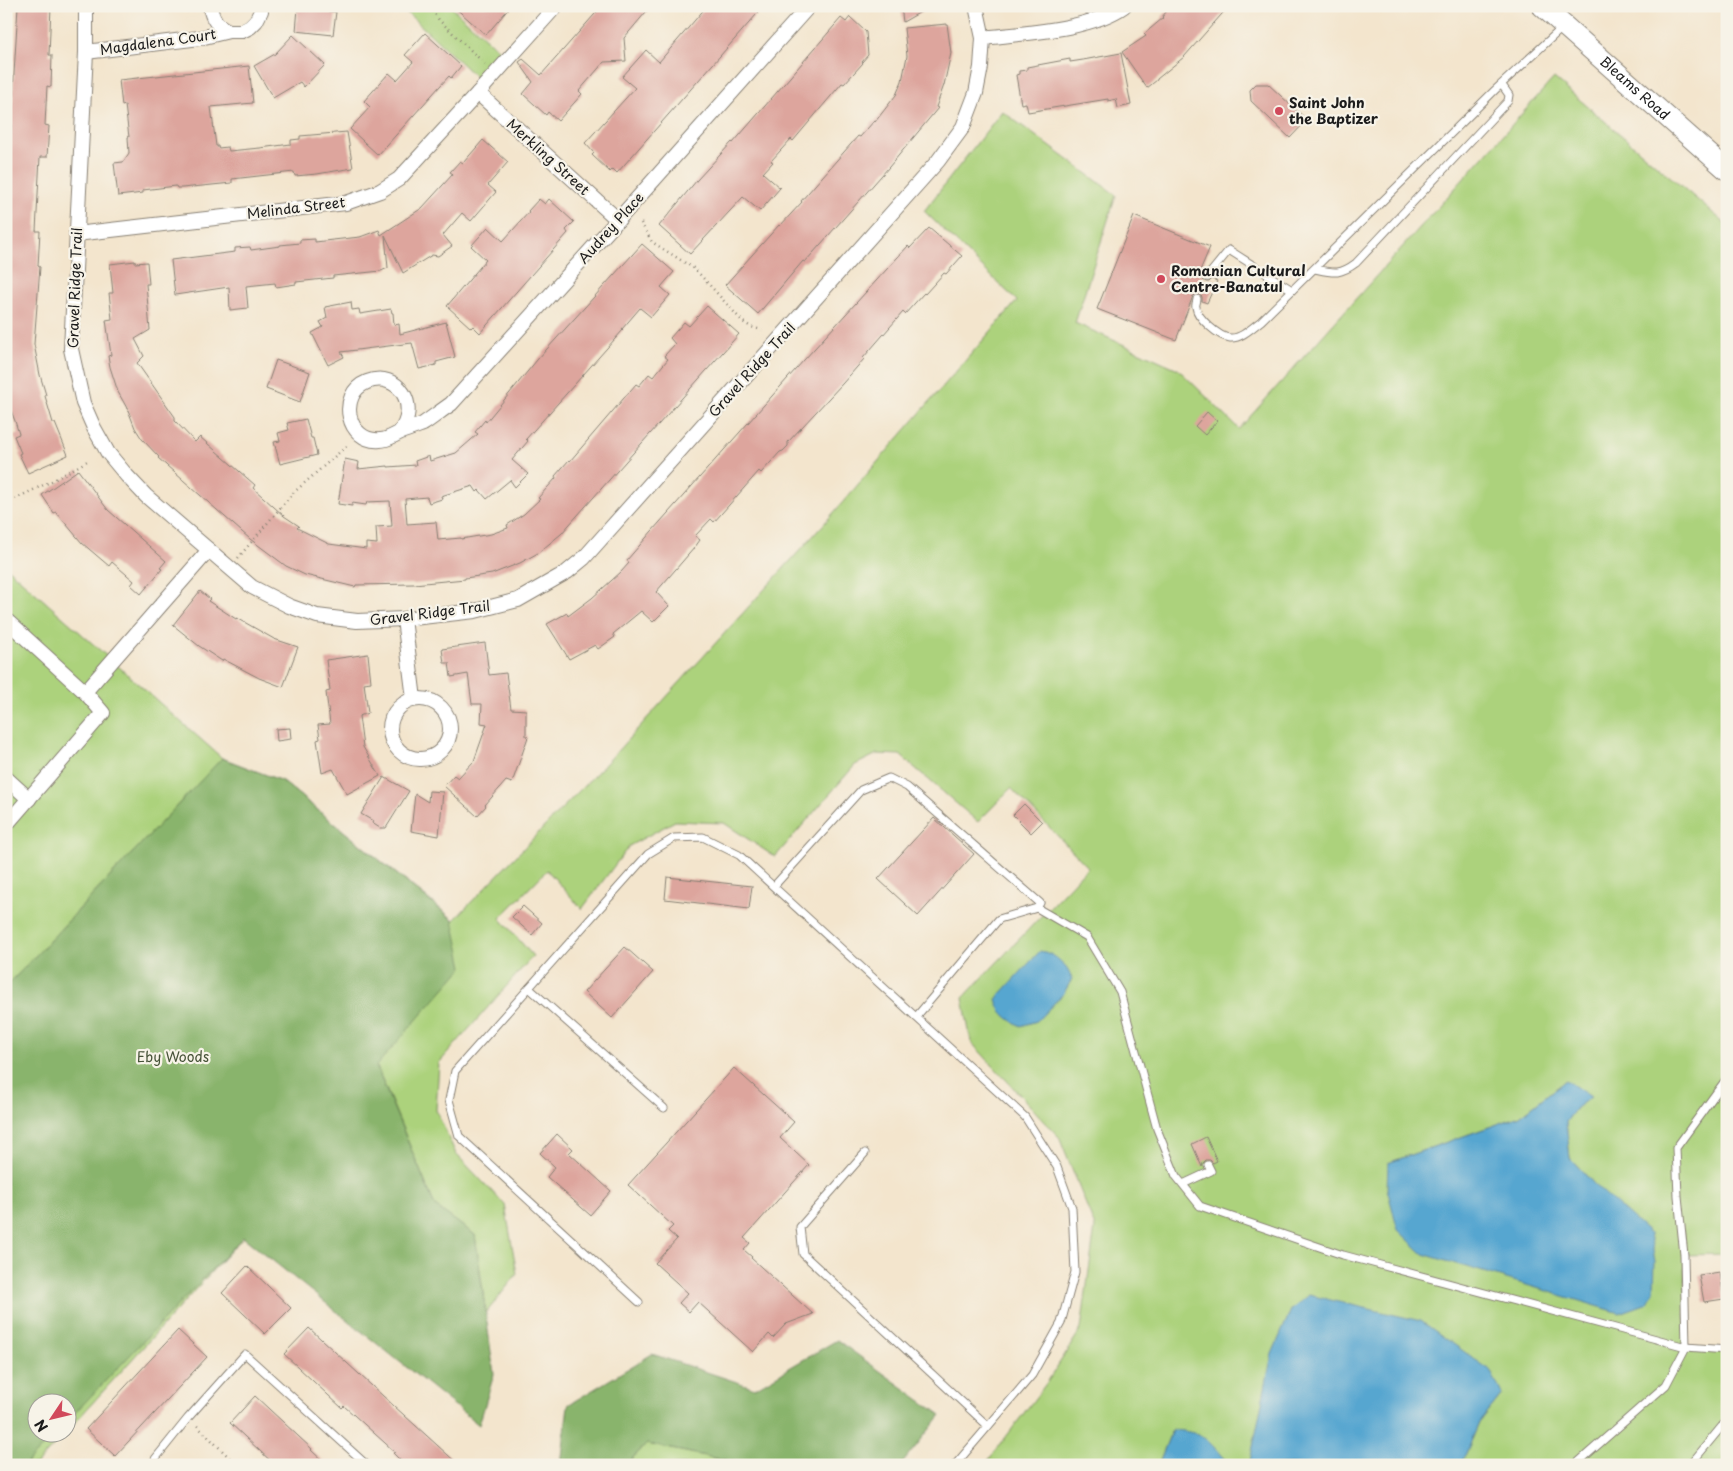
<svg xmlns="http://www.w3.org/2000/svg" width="1733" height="1471" viewBox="0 0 1733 1471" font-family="'Playpen Sans',sans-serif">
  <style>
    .green { fill: #acd27c; stroke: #64774c; fill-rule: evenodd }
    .forest { fill: #89b46c; stroke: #526844 }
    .water { fill: #56a6d0; stroke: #396176 }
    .building { fill: #dda59d }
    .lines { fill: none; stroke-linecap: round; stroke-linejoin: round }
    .service-casing { stroke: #888074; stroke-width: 9 }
    .minor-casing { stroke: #888074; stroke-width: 16 }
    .secondary-casing { stroke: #888074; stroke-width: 22 }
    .path { stroke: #888074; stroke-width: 2.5; stroke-dasharray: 1 4; stroke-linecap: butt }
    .service { stroke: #fff; stroke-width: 7 }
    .minor { stroke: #fff; stroke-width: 14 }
    .secondary { stroke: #fff; stroke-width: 20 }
    .poi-dot { fill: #d1495b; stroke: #f7f3e8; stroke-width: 2 }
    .labels { text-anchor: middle; stroke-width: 4.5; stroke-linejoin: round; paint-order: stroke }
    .street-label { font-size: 14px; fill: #1c1c1c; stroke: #f7f3e8 }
    .poi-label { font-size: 14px; font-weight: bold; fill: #1c1c1c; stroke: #f7f3e8; text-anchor: start }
    .park-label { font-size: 14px; fill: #475339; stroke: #f7f3e8 }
  </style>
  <rect width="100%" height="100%" fill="#f7f3e8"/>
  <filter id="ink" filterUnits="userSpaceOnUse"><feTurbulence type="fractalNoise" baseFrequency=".02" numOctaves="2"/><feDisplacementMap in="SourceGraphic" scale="10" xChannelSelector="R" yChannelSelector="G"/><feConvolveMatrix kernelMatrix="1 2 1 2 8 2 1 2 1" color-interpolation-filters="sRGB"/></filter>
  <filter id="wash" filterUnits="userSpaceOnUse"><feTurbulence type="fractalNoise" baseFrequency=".0096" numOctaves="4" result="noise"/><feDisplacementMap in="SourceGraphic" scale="20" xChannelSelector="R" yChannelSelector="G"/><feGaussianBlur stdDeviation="1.12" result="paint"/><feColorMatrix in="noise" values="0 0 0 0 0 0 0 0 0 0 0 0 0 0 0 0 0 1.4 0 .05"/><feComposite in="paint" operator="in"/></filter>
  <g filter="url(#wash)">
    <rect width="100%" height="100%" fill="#f3e5cd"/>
    <!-- green -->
    <g class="green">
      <polygon points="400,6 450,6 501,52 478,79"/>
      <path d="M1554,78L1727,225V1254L1685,1255L1686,1347L1727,1350V1465H1461L1479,1423L1502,1394L1250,1461L1248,1465H1227L1226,1461L1172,1430L1158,1465H985L1048,1381L1081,1329L1095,1227L1059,1137L971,1042L963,998L1088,867L1011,788L978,822L900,755L877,754L855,765L775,857L724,823L675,821L629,846L582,909L547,870L500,918L533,956L439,1063L436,1110L456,1154L505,1205L517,1274L486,1313L475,1235L435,1206L377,1067L243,1237L68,1430V1404H38V1434H64L36,1465H6V994L190,792L6,987V567L222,758L282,781L454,920L612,757L823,525L1017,301L924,211L1002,111L1116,195L1075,323L1178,369L1239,429ZM1566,1080L1576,1108L1566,1122L1570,1158L1594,1184L1388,1163L1520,1116Z"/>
      <polygon points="647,1444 749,1465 625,1465"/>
    </g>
    <!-- forest -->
    <g class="forest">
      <polygon points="222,758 282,781 453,920 463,967 376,1066 435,1206 475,1235 494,1374 479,1425 243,1237 68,1420 68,1404 38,1404 38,1434 55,1434 25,1465 6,1465 6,987"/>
      <polygon points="837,1340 941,1415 901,1465 749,1465 647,1444 625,1465 561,1465 568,1405 652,1354 755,1388"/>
    </g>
    <!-- water -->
    <g class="water">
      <path d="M1040,951C1055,953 1067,965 1072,979L1064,993L1037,1021L1021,1026C1009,1020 999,1013 996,999Z"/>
      <polygon points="1566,1080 1591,1097 1576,1108 1566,1122 1570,1158 1594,1184 1650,1234 1655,1261 1654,1290 1648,1303 1620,1313 1423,1254 1398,1230 1387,1189 1388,1163 1520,1116"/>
      <polygon points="1309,1295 1421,1321 1490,1370 1502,1394 1479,1423 1461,1465 1248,1465 1250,1461 1272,1354 1291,1310"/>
      <path d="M1172,1430C1204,1432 1206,1438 1226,1461L1227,1465H1158Z"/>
    </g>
    <g id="blocks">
      <!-- building -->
      <g class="building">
        <polygon points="18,6 51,6 49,55 52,55 51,87 47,86 45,125 49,126 47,157 40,157 36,231 40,231 38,266 40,267 34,344 40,375 46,395 45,396 53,423 55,423 68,455 28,473 19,454 21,453 14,436 19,434 15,421 10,408 6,409 8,261 6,261 6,159 9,159"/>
        <polygon points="453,6 511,6 486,35"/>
        <polygon points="602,6 651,6 624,38 626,61 604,62 579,91 582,94 558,121 548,112 546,115 523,94 533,82 519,62 523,59 541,75"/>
        <polygon points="707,6 764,6 617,173 613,169 610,172 592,155 594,153 585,143 635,88 622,77 646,50 659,62"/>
        <polygon points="907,6 931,6 903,22 902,14 900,10"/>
        <polygon points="1171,6 1229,6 1184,57 1157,79 1157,80 1147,88 1122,52 1146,36 1144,34 1163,18 1162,17"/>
        <polygon points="298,8 336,12 333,35 296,31"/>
        <polygon points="850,17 866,32 868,55 862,62 863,63 844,84 842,83 793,141 791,139 771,161 773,162 763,173 780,188 760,211 743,197 690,254 659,226 697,180 732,142 733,143 841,18 846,22"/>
        <polygon points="947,24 951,53 944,85 936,107 938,108 889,167 805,262 803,261 758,314 725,285 779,225 780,226 802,202 801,201 858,136 860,137 874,121 875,122 896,95 902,81 907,56 904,28"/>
        <polygon points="425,33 461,66 451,78 449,76 440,86 378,155 350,129 370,107 364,101 389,73 397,80 413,62 405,55"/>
        <polygon points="293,35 325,65 304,87 300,82 273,98 254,66 275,54"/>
        <polygon points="1121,53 1131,105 1118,108 1116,99 1108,101 1108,99 1028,112 1026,103 1021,104 1016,75 1019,74 1019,71 1027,70 1027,67 1070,59 1070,62 1083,60"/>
        <polygon points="249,66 253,103 211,107 216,146 218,146 218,148 228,147 229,151 260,148 291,144 291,140 300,139 300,136 347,132 353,168 317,174 295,176 294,172 232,179 232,183 182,188 177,188 176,186 143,190 143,193 118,196 114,163 123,162 129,153 128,137 129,137 125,105 122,106 119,80"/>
        <polygon points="1256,84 1268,84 1307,120 1290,138 1251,101 1250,90"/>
        <polygon points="483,140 508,162 488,185 496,192 471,221 462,213 443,235 452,246 438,256 432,255 403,273 385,235 388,268 381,271 333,276 333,278 296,282 296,284 276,287 275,283 246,286 248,308 230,310 229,287 175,295 171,260 235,252 235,248 250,247 251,250 280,246 280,245 300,243 300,240 315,239 315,242 360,237 379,230 381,235 422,208 453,174 450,172 460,161 463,163"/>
        <polygon points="539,199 545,204 549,199 574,222 566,230 568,233 480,333 473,326 471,328 447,306 486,260 471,246 488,227 503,241 504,240 529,212 528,211"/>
        <polygon points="1134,216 1210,247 1199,273 1202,275 1202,279 1206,282 1209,282 1212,279 1217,281 1207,303 1202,301 1202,297 1200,294 1193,296 1176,340 1097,309"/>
        <polygon points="929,228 962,256 946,274 944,273 925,294 924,293 905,314 903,312 863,358 864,359 843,383 788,442 788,446 783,451 780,452 761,473 759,471 714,522 711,519 695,536 700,540 695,547 656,592 669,606 653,622 641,611 613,634 615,637 598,649 595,645 569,659 547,624 567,613 568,616 592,598 621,572 629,563 627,560 652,531 804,360 908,246 910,248"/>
        <polygon points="642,244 674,272 661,287 670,295 651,317 640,308 622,329 623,330 526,439 528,441 512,460 528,474 515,487 510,480 487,499 479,490 477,492 473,486 441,496 442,499 429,503 427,497 405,499 407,524 436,522 438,540 461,538 461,539 491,534 508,528 507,525 524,514 540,499 538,498 556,478 555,476 569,460 570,461 636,384 639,386 649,374 653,377 668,359 664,356 675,344 670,338 684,322 689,326 707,306 739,334 561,534 538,553 520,563 492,574 465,578 465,579 414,584 356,585 355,587 305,575 286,566 250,539 158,458 159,457 142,439 135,428 128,410 118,392 110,367 108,356 111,355 106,320 112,319 109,293 113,293 110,264 135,261 135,263 147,262 149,284 146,284 150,330 135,339 144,356 137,363 175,417 175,421 195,442 200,437 255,485 253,488 284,516 299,526 297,528 329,544 366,549 366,543 377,544 376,527 392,526 390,501 367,502 366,505 352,503 352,506 338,504 345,459 359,462 358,469 388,466 388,467 416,465 415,461 429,456 430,461 456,453 478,434 475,432 485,420 486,422 537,360"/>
        <polygon points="351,302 352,310 359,309 360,314 391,309 392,313 393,313 394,325 399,324 400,334 446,322 455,357 436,362 436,365 419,369 412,343 341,352 344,357 328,365 312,333 323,327 320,322 327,318 325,307"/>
        <polygon points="276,360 310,372 300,402 266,389"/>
        <polygon points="1207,412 1217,421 1205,435 1195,426"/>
        <polygon points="306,419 311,438 313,438 317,455 280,464 274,442 280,441 278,433 289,430 287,423"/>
        <polygon points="78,470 108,510 166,561 160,568 162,569 141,594 131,585 134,581 112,562 109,566 82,543 56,512 54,513 42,495"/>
        <polygon points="200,591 210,599 208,601 236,619 237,618 274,639 298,647 283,687 259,678 223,659 222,661 199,646 173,625"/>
        <polygon points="485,643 489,675 506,673 511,709 526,710 526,736 528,737 512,783 506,781 485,805 486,806 477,816 444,786 454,775 458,778 474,761 487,724 481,723 482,704 472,704 468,674 451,677 449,663 444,663 442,649"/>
        <polygon points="368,654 371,682 364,683 368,713 359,716 363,747 380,776 347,794 333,769 322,773 317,740 320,739 318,725 330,724 326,692 330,691 326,660"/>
        <polygon points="290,728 291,739 277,741 276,729"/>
        <polygon points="384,777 409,791 386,828 380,828 372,823 373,821 361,814"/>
        <polygon points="429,791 443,792 439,836 411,831 415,794 428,802"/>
        <polygon points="1024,804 1042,822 1031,833 1013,815"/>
        <polygon points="934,818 974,854 918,916 878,879"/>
        <polygon points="667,877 752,886 749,909 665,899"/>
        <polygon points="523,906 542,923 532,935 512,917"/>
        <polygon points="625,947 653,972 612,1018 584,992"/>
        <polygon points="734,1068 794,1122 780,1138 809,1165 744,1238 750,1243 744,1250 752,1257 751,1258 813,1314 786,1324 773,1338 769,1334 753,1352 698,1302 689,1312 679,1303 688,1293 655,1263 677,1239 668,1231 673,1226 628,1185"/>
        <polygon points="557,1134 573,1149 569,1153 611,1191 590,1215 547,1177 555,1167 540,1153"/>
        <polygon points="1206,1137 1217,1161 1213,1163 1210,1160 1206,1160 1203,1163 1202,1167 1192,1144"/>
        <polygon points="247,1266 291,1308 265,1334 222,1293"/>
        <polygon points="1720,1272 1724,1299 1704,1302 1699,1275"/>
        <polygon points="309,1328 372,1386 459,1465 405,1465 393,1453 395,1452 344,1406 342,1408 284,1354"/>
        <polygon points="178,1330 207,1357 115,1456 86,1429"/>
        <polygon points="255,1396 312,1449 311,1450 327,1465 275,1465 230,1423"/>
      </g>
    </g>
  </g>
  <g filter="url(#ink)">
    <use href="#blocks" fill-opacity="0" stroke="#888074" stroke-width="1"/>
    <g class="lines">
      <!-- service casing -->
      <g class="service-casing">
        <g id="service">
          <path d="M1315,269C1334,273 1340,275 1356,263L1508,101L1509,95L1502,85"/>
          <polyline points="1207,277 1229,250 1292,290"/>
          <path d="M1197,299C1197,302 1195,304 1196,307C1197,318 1219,337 1230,338C1241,339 1253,327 1261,321L1495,90L1562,28"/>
          <polyline points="774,886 861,790 889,778 907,787 1040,903 1037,908"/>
          <polyline points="529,988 664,1108"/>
          <polyline points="916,1017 999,919 1037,908 1087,937 1120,992 1157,1129 1176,1176 1200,1206 1343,1255 1686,1347 1684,1255 1678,1196 1676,1148 1727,1078"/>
          <polyline points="865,1153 800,1227 803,1254 988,1426"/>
          <polyline points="1183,1184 1211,1171 1208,1165"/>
          <polyline points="639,1302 459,1136 449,1100 455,1071 648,854 674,838 703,837 739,855 1025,1117 1057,1167 1072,1208 1075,1272 1061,1323 1032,1375 955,1465"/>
          <polyline points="155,1465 155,1459 188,1418 245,1354 367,1465"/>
          <polyline points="1575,1465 1666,1385 1686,1347 1727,1350"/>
          <polyline points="1690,1465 1727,1420"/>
        </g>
      </g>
      <!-- minor casing -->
      <g class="minor-casing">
        <g id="minor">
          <polyline points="86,6 86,52 71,349 83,403 94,428 108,453 127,476 146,496 252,587 289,606 317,616 357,621 404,619 475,611 518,600 567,572 584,558 938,161 963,127 976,93 981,67 983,38 976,6"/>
          <path d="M210,6C212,19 217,26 229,31"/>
          <path d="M983,38C1024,33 1090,30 1124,6"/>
          <polyline points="86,52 200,38 229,31 242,31 250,27 256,21 261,11 260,6"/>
          <polyline points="478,93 618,220"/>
          <polyline points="76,234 346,203 380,191 399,179 478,93 556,6"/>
          <path d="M399,433C421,406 398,370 367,382C337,394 347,443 380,440C388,440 394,435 401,432C408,429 416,427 423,424C432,418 442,410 451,404L618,220L809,6"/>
          <polyline points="404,619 414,699"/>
          <polyline points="6,620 85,692 209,550"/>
          <circle cx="420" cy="729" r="30"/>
          <polyline points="6,778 29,799"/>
          <polyline points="6,825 103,713 85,692"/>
        </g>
      </g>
      <!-- secondary casing -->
      <g class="secondary-casing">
        <g id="secondary">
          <path id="s1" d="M1542,6L1727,170"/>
        </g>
      </g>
      <!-- path -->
      <g class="path">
        <polyline points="430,6 439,20 485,64"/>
        <polyline points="641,223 652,242 695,269 743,322 751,327 762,330"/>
        <polyline points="6,503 54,480 89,460"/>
        <polyline points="238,558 292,494 349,444"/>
        <polyline points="197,1426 237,1465"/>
      </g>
      <!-- service -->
      <use href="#service" class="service"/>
      <!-- minor -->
      <use href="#minor" class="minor"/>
      <!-- secondary -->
      <use href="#secondary" class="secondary"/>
    </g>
  </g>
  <!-- markers -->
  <g class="poi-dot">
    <circle cx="1279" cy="111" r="5"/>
    <circle cx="1161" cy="279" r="5"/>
  </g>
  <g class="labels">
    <!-- street labels -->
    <g class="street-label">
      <text transform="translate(158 42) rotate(-8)" y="5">Magdalena Court</text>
      <text dy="5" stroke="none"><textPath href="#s1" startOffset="124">Bleams Road</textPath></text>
      <text transform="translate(548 157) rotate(42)" y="5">Merkling Street</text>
      <text transform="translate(296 208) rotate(-7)" y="5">Melinda Street</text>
      <text transform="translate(611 228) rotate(-48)" y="5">Audrey Place</text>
      <text transform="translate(75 288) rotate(-88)" y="5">Gravel Ridge Trail</text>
      <text transform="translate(752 370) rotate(-48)" y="5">Gravel Ridge Trail</text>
      <text transform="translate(430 613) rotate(-7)" y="5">Gravel Ridge Trail</text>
    </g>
    <!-- poi labels -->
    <g class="poi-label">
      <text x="1289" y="108">Saint John<tspan x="1289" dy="16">the Baptizer</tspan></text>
      <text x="1171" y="276">Romanian Cultural<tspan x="1171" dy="16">Centre-Banatul</tspan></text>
    </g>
    <!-- park labels -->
    <g class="park-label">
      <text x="173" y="1062">Eby Woods</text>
    </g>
  </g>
  <!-- margin -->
  <rect width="1733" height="1471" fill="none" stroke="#f7f3e8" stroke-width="25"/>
  <!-- north arrow -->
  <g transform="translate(52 1418) rotate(235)"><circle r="24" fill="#f7f3e8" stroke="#9f9d96"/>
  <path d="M0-4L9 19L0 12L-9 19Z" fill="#d1495b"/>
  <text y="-8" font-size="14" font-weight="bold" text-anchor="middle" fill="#1c1c1c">N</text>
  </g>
</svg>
